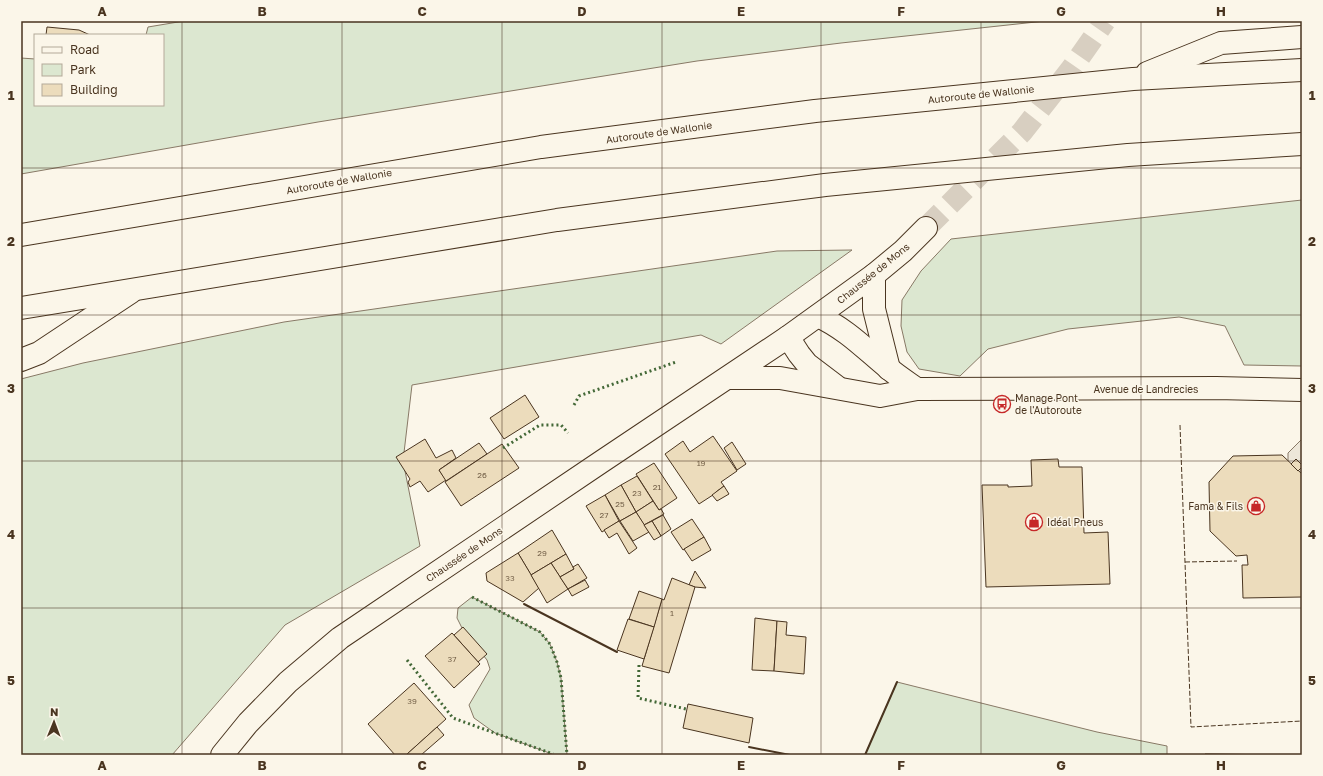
<svg xmlns="http://www.w3.org/2000/svg" width="1323" height="776" viewBox="0 0 1323 776" font-family="'Golos Text',sans-serif">
  <style>
    .green { fill: #dce7d0; stroke: #887966 }
    .parking { fill: #ede7d9; stroke: #887966 }
    .building { fill: #ecdcbc; stroke: #4a3520 }
    .lines { fill: none; stroke-linecap: round; stroke-linejoin: round }
    .primary-tunnel { stroke: #d8cfc1; stroke-width: 22; stroke-dasharray: 22 11; stroke-linecap: butt }
    .minor-casing { stroke: #4a3520; stroke-width: 24 }
    .primary-casing { stroke: #4a3520; stroke-width: 24 }
    .motorway-casing { stroke: #4a3520; stroke-width: 24 }
    .minor { stroke: #fbf6e9; stroke-width: 22 }
    .primary { stroke: #fbf6e9; stroke-width: 22 }
    .motorway { stroke: #fbf6e9; stroke-width: 22 }
    .hedge { stroke: #436837; stroke-width: 3; stroke-dasharray: 2 3; stroke-linecap: butt }
    .fence { stroke: #4a3520; stroke-width: 1; stroke-dasharray: 5 2; stroke-linecap: butt }
    .wall { stroke: #4a3520; stroke-width: 2 }
    .grid { fill: none; stroke: #4a3520; stroke-width: 1; stroke-opacity: 0.55 }
    .labels { text-anchor: middle; stroke-width: 3; stroke-linejoin: round; paint-order: stroke }
    .number-label { font-size: 8px; fill: #725f47 }
    .street-label { font-size: 10px; fill: #4a3520; stroke: #fbf6e9 }
    .poi-label { font-size: 10px; fill: #4a3520; stroke: #fbf6e9; text-anchor: start }
    .neatline { fill: none; stroke: #4a3520; stroke-width: 1.5 }
    .grid-label { font-size: 13px; text-anchor: middle; font-weight: bold; fill: #4a3520 }
  </style>
  <rect width="100%" height="100%" fill="#fbf6e9"/>
  <!-- green -->
  <g class="green">
    <polygon points="184,21 1045,21 841,43 697,61 318,122 21,174 21,58 35,59 35,105 163,105 163,35 146,35 148,27"/>
    <polygon points="1302,200 1302,366 1244,365 1225,326 1179,317 1068,329 988,349 960,376 919,369 907,352 901,326 902,300 921,271 951,239"/>
    <polygon points="852,250 721,344 701,335 412,385 403,461 420,546 285,625 172,755 21,755 21,379 83,363 284,322 777,251"/>
    <polygon points="472,597 540,632 550,644 557,662 561,678 567,755 551,755 552,754 495,733 474,718 469,705 490,669 487,660 463,630 457,618 458,608"/>
    <polygon points="897,682 1097,732 1167,746 1167,755 865,755"/>
  </g>
  <!-- parking -->
  <polygon class="parking" points="1302,439 1302,477 1288,466 1288,453"/>
  <!-- building -->
  <g class="building">
    <polygon points="47,27 79,30 90,35 46,35"/>
    <polygon points="525,395 539,417 504,439 490,418"/>
    <polygon points="713,436 737,471 721,482 724,486 716,492 716,493 699,504 665,454 683,441 690,452"/>
    <polygon points="425,439 436,458 452,450 456,458 439,470 446,480 428,492 420,481 410,487 408,482 410,479 396,457"/>
    <polygon points="732,442 746,464 737,470 724,448"/>
    <polygon points="479,443 487,454 446,481 439,470"/>
    <polygon points="502,444 519,468 461,506 445,482"/>
    <polygon points="1282,455 1302,474 1302,597 1243,598 1242,565 1248,565 1247,555 1236,556 1210,531 1209,482 1233,456"/>
    <polygon points="1058,459 1059,467 1082,467 1084,533 1108,532 1110,584 986,587 982,485 1008,485 1008,487 1032,486 1031,460"/>
    <polygon points="1296,459 1302,465 1302,467 1298,471 1291,464"/>
    <polygon points="654,463 677,498 659,510 636,474"/>
    <polygon points="637,476 653,501 636,512 621,485"/>
    <polygon points="621,485 636,512 620,521 605,495"/>
    <polygon points="724,486 729,494 717,501 712,495"/>
    <polygon points="605,495 619,521 602,532 586,506"/>
    <polygon points="653,501 659,510 661,509 664,514 644,525 636,512"/>
    <polygon points="636,512 649,532 633,541 620,521"/>
    <polygon points="663,515 671,529 661,536 652,521"/>
    <polygon points="692,519 704,537 683,550 671,532"/>
    <polygon points="619,521 637,548 629,554 617,533 609,538 604,530"/>
    <polygon points="652,521 661,536 654,540 644,525"/>
    <polygon points="552,530 566,554 531,575 518,553"/>
    <polygon points="704,537 711,550 692,561 684,549"/>
    <polygon points="518,553 539,588 523,602 487,581 486,573"/>
    <polygon points="566,554 574,569 560,577 551,563"/>
    <polygon points="551,563 568,589 547,603 531,575"/>
    <polygon points="578,564 587,578 568,589 560,577 574,569 573,567"/>
    <polygon points="695,571 706,588 695,587 689,585"/>
    <polygon points="672,578 695,587 669,673 642,666 662,599 664,600"/>
    <polygon points="585,580 589,587 572,596 568,589"/>
    <polygon points="639,591 662,599 654,627 629,619"/>
    <polygon points="755,618 777,621 774,671 752,670"/>
    <polygon points="628,619 654,627 644,659 617,650"/>
    <polygon points="777,621 787,622 786,635 806,637 804,674 774,671"/>
    <polygon points="463,627 487,654 478,662 454,635"/>
    <polygon points="452,633 480,664 454,688 425,656"/>
    <polygon points="414,683 446,719 406,755 395,755 368,724"/>
    <polygon points="688,704 753,718 749,743 683,728"/>
    <polygon points="437,727 444,735 421,755 406,755"/>
    <polygon points="1205,754 1286,755 1205,755"/>
  </g>
  <g class="lines">
    <!-- primary-tunnel -->
    <polyline class="primary-tunnel" points="926,228 1022,132 1072,68 1105,21"/>
    <!-- minor casing -->
    <g class="minor-casing">
      <g id="minor">
        <polyline points="874,275 874,309 889,369"/>
        <path d="M818,316C846,329 864,348 887,367C896,375 907,382 917,389"/>
        <polyline points="788,337 799,354 807,364 836,386"/>
        <polyline points="728,378 780,378 880,396 917,389 1216,388 1302,390"/>
      </g>
    </g>
    <!-- primary casing -->
    <g class="primary-casing">
      <polyline id="primary" points="222,755 248,723 288,682 340,638 601,462 788,337 874,275 903,251 926,228"/>
    </g>
    <!-- motorway casing -->
    <g class="motorway-casing">
      <g id="motorway">
        <polyline points="1147,73 1221,43 1302,37"/>
        <polyline points="21,235 541,147 815,111 1133,79 1302,70"/>
        <polyline points="21,308 557,220 825,185 1128,155 1302,144"/>
        <polyline points="21,360 39,353 131,292"/>
      </g>
    </g>
    <!-- minor -->
    <use href="#minor" class="minor"/>
    <!-- primary -->
    <use href="#primary" class="primary"/>
    <!-- motorway -->
    <use href="#motorway" class="motorway"/>
    <!-- hedge -->
    <g class="hedge">
      <polyline points="574,405 579,396 676,362"/>
      <polyline points="503,448 540,425 561,425 568,433"/>
      <polyline points="472,597 540,632 550,644 557,662 561,678 567,755"/>
      <polyline points="407,660 453,718 553,754"/>
      <polyline points="639,665 638,698 686,709"/>
    </g>
    <!-- fence -->
    <g class="fence">
      <polyline points="1180,425 1191,727 1302,721"/>
      <polyline points="1185,562 1237,561"/>
    </g>
    <!-- wall -->
    <g class="wall">
      <polyline points="524,604 617,652"/>
      <polyline points="749,747 790,755"/>
      <polyline points="865,755 897,682"/>
    </g>
  </g>
  <!-- grid -->
  <path class="grid" d="M182,21V755M342,21V755M502,21V755M662,21V755M821,21V755M981,21V755M1141,21V755M21,168H1302M21,315H1302M21,461H1302M21,608H1302"/>
  <!-- icons -->
  <defs>
    <g id="bus-ring" transform="scale(0.9)"><circle r="9.5" fill="#fbf6e9" stroke="#c62828" stroke-width="1.5"/><path d="M-5-6H5V4H4V6H2V4H-2V6H-4V4H-5ZM-3.5-4V0h7V-4ZM-3.5 1.2v1.5H-2V1.2ZM2 1.2v1.5H3.5V1.2Z" fill="#c62828"/></g>
    <g id="shop-ring" transform="scale(0.9)"><circle r="9.5" fill="#fbf6e9" stroke="#c62828" stroke-width="1.5"/><path d="M-5-2.5h2.3a2.7 3.5 0 0 1 5.4 0H5L5.5 6h-11ZM-1.5-2.5h3a1.5 2.3 0 0 0-3 0Z" fill="#c62828"/></g>
  </defs>
  <g fill-rule="evenodd">
    <use href="#bus-ring" x="1002" y="404"/>
    <use href="#shop-ring" x="1256" y="506"/>
    <use href="#shop-ring" x="1034" y="522"/>
  </g>
  <g class="labels">
    <!-- number labels -->
    <g class="number-label">
      <text x="701" y="466">19</text>
      <text x="482" y="478">26</text>
      <text x="657" y="490">21</text>
      <text x="637" y="496">23</text>
      <text x="620" y="507">25</text>
      <text x="604" y="518">27</text>
      <text x="542" y="556">29</text>
      <text x="510" y="581">33</text>
      <text x="672" y="616">1</text>
      <text x="452" y="662">37</text>
      <text x="412" y="704">39</text>
    </g>
    <!-- street labels -->
    <g class="street-label">
      <text transform="translate(981 94) rotate(-6)" y="4">Autoroute de Wallonie</text>
      <text transform="translate(659 132) rotate(-8)" y="4">Autoroute de Wallonie</text>
      <text transform="translate(339 181) rotate(-10)" y="4">Autoroute de Wallonie</text>
      <text transform="translate(873 273) rotate(-39)" y="4">Chaussée de Mons</text>
      <text x="1146" y="393">Avenue de Landrecies</text>
      <text transform="translate(464 554) rotate(-34)" y="4">Chaussée de Mons</text>
    </g>
    <!-- poi labels -->
    <g class="poi-label">
      <text x="1015" y="402">Manage Pont<tspan x="1015" dy="12">de l'Autoroute</tspan></text>
      <text x="1243" y="510" text-anchor="end">Fama &amp; Fils</text>
      <text x="1047" y="526">Idéal Pneus</text>
    </g>
  </g>
  <!-- border -->
  <rect width="1323" height="776" fill="none" stroke="#fbf6e9" stroke-width="44"/>
  <!-- legend -->
  <rect x="34" y="34" width="130" height="72" fill="#fbf6e9" stroke="#b4a999"/>
  <rect x="42" y="47" width="20" height="6" fill="#fbf6e9" stroke="#b4a999"/>
  <text x="70" y="54" font-size="12" fill="#4a3520">Road</text>
  <rect x="42" y="64" width="20" height="12" fill="#dce7d0" stroke="#b4a999"/>
  <text x="70" y="74" font-size="12" fill="#4a3520">Park</text>
  <rect x="42" y="84" width="20" height="12" fill="#ecdcbc" stroke="#b4a999"/>
  <text x="70" y="94" font-size="12" fill="#4a3520">Building</text>
  <!-- north arrow -->
  <g transform="translate(54 722) rotate(1)" stroke="#fbf6e9" stroke-width="3" paint-order="stroke">
  <path d="M0-3L7 15L0 10L-7 15Z" fill="#4a3520"/>
  <text y="-6" font-size="11" font-weight="bold" text-anchor="middle" fill="#4a3520">N</text>
  </g>
  <rect x="22" y="22" width="1279" height="732" class="neatline"/>
  <g class="grid-label">
    <text x="102" y="16">A</text>
    <text x="262" y="16">B</text>
    <text x="422" y="16">C</text>
    <text x="582" y="16">D</text>
    <text x="741" y="16">E</text>
    <text x="901" y="16">F</text>
    <text x="1061" y="16">G</text>
    <text x="1221" y="16">H</text>
    <text x="11" y="100">1</text>
    <text x="1312" y="100">1</text>
    <text x="11" y="246">2</text>
    <text x="1312" y="246">2</text>
    <text x="11" y="393">3</text>
    <text x="1312" y="393">3</text>
    <text x="11" y="539">4</text>
    <text x="1312" y="539">4</text>
    <text x="11" y="685">5</text>
    <text x="1312" y="685">5</text>
    <text x="102" y="770">A</text>
    <text x="262" y="770">B</text>
    <text x="422" y="770">C</text>
    <text x="582" y="770">D</text>
    <text x="741" y="770">E</text>
    <text x="901" y="770">F</text>
    <text x="1061" y="770">G</text>
    <text x="1221" y="770">H</text>
  </g>
</svg>
